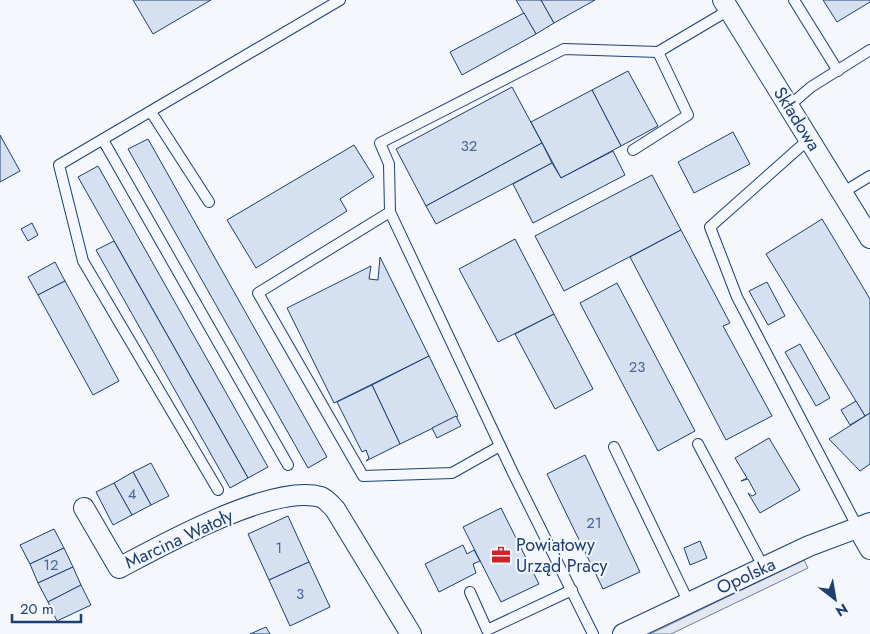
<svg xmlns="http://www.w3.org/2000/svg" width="870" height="634" viewBox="0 0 870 634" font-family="Jost,sans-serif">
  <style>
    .parking { fill: #e3e8f0; stroke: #687fa3 }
    .building { fill: #d5e0f0; stroke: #1d3f73 }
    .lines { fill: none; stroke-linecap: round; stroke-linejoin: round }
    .service-casing { stroke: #1d3f73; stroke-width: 12 }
    .minor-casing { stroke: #1d3f73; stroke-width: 22 }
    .service { stroke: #f4f7fb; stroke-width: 10 }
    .minor { stroke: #f4f7fb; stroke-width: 20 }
    .labels { text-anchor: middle; stroke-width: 4; stroke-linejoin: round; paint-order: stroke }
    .number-label { font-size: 15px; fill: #4b6792 }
    .street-label { font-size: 18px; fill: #1d3f73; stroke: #f4f7fb }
    .poi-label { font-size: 18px; fill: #1d3f73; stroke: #f4f7fb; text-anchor: start }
  </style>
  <rect width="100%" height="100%" fill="#f4f7fb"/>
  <!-- parking -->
  <polygon class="parking" points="804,560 808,568 671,634 650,634"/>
  <!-- building -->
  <g class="building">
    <polygon points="133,0 211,0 153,34"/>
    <polygon points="516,0 541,0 554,23 536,34"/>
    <polygon points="541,0 595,0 554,23"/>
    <polygon points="823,0 870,0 870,2 837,22"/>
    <polygon points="524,13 536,34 462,75 450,52"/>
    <polygon points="628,71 658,126 621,146 592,90"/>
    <polygon points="512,87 542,143 426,206 396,149"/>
    <polygon points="592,90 621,146 561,178 531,122"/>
    <polygon points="733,132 750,164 694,193 678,162"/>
    <polygon points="0,135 20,171 0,182"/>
    <polygon points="148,139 327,457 308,468 128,149"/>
    <polygon points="542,143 552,163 436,224 426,206"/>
    <polygon points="354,145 374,177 340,199 347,211 256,268 227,220"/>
    <polygon points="613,151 625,175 533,223 513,184 552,163 561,178"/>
    <polygon points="98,166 268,467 248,478 78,177"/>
    <polygon points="652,175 681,230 564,291 535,236"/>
    <polygon points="822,219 870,299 870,413 865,416 766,254"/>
    <polygon points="32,223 38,235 28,241 21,229"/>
    <polygon points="681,230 730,323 723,326 772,416 726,440 630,257"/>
    <polygon points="515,239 554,314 498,342 459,269"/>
    <polygon points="114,241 248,478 230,488 96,250"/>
    <polygon points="380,257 429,356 334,403 287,308 371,266 369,279 378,280"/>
    <polygon points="55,262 65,281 38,295 28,277"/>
    <polygon points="65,281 119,381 93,395 38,295"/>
    <polygon points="767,282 785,316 768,325 749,291"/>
    <polygon points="617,283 695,431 658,451 580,303"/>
    <polygon points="554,314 593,389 555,409 515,334"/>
    <polygon points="800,344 830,398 816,406 785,352"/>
    <polygon points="429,356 458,416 400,444 372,385"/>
    <polygon points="372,385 400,444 366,461 369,458 366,450 362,452 337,402"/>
    <polygon points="856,401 865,416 850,425 841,410"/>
    <polygon points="870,413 870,464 860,471 829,439"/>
    <polygon points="456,416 461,426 437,438 432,428"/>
    <polygon points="769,438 800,490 760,513 748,493 752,496 756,494 748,479 741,481 747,478 735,458"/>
    <polygon points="585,455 640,572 603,589 547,474"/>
    <polygon points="151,463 169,496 151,505 133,472"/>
    <polygon points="133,472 151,505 132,515 114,483"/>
    <polygon points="114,483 132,515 113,525 96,492"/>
    <polygon points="501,508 539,584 501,602 463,527"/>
    <polygon points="288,516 309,562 269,580 248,534"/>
    <polygon points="54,529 64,548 30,564 20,545"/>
    <polygon points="700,541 707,558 690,565 684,548"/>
    <polygon points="463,545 467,554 474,550 480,561 473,564 476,573 439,592 425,564"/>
    <polygon points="64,548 73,567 38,583 30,564"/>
    <polygon points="309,562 330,607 290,626 269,580"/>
    <polygon points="73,567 81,585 48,602 38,583"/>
    <polygon points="81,585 91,605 57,621 48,602"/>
    <polygon points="266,627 270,634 250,634"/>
  </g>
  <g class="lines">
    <!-- service casing -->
    <g class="service-casing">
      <g id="service">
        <polyline points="794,0 838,71"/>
        <polyline points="789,106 811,87 870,50"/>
        <polyline points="151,112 209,202"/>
        <polyline points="809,139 710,227 737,297 858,528"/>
        <polyline points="103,140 288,465"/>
        <polyline points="633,150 688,115 658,52"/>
        <polyline points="842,193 870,176"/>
        <polyline points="390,212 258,293 363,476 452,473 500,446"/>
        <polyline points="698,444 764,568"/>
        <polyline points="614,447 689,603"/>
        <polyline points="218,490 83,261 59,165 340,0"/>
        <polyline points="470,592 487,630 572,590"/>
        <polyline points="593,634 513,473 390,212 389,164 380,143 564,49 658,52 729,10"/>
      </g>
    </g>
    <!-- minor casing -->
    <g class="minor-casing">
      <g id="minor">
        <polyline points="723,0 870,238"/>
        <path d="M84,508L119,568C162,545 273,483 321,497C326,499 331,505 335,509L411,634"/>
        <polyline points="858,528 870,549"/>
        <polyline points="623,634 809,546 870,523"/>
      </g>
    </g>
    <!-- service -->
    <use href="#service" class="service"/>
    <!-- minor -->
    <use href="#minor" class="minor"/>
  </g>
  <!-- icons -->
  <defs>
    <g id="office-bare" transform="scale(1.5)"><path d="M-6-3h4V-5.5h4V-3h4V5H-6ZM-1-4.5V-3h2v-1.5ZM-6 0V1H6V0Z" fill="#c62828" stroke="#f4f7fb" stroke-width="2.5" paint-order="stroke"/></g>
  </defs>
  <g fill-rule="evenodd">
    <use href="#office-bare" x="501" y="555"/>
  </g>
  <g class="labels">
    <!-- number labels -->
    <g class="number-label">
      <text x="469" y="151">32</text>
      <text x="637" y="372">23</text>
      <text x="132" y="499">4</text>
      <text x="594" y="528">21</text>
      <text x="279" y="553">1</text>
      <text x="51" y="570">12</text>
      <text x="300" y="599">3</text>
    </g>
    <!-- street labels -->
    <g class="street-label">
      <text transform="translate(797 119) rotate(58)" y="6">Składowa</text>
      <text transform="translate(179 539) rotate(-25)" y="6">Marcina Watoły</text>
      <text transform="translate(746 576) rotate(-25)" y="6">Opolska</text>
    </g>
    <!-- poi labels -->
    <g class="poi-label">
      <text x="516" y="551">Powiatowy<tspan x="516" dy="21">Urząd Pracy</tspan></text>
    </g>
  </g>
  <!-- north arrow -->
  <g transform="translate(835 599) rotate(149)" stroke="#f4f7fb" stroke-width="4" paint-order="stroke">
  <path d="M0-4L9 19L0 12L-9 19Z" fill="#1d3f73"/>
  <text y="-8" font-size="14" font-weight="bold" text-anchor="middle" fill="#1d3f73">N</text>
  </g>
  <!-- scale -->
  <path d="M12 614v8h69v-8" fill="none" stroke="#1d3f73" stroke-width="2.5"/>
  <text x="20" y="614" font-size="15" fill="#1d3f73" stroke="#f4f7fb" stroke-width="4" paint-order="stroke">20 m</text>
</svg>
